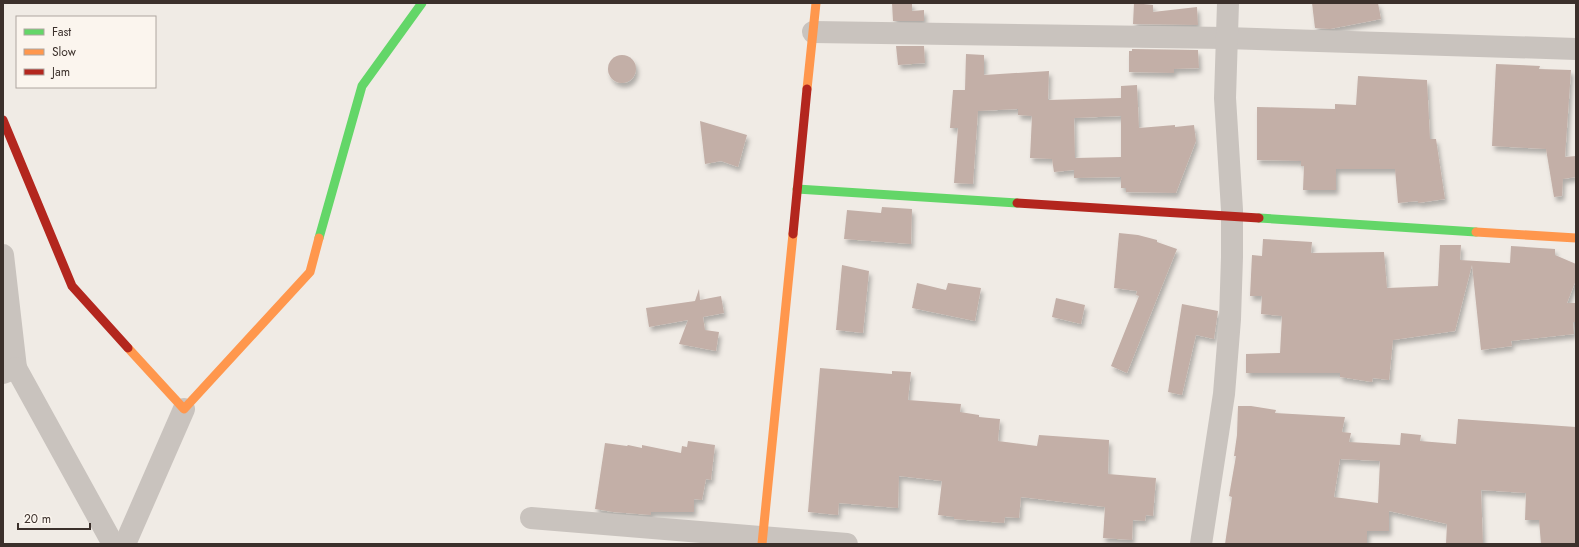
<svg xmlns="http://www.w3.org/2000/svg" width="1579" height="547" viewBox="0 0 1579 547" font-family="Jost,sans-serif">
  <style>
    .building { fill: #c3afa7; fill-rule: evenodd; filter: url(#shadow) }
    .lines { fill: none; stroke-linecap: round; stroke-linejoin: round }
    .street { stroke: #c9c3be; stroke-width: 22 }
    .fast { stroke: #63d668; stroke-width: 9 }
    .slow { stroke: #ff974d; stroke-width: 9 }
    .jam { stroke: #b3261e; stroke-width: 9 }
  </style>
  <defs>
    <filter id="shadow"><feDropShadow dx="2.5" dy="4.5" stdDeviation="2" flood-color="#0004"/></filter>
  </defs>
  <rect width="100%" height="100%" fill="#f0ebe5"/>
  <!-- building -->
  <g class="building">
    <polygon points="892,3 912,3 912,11 924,10 924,21 893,21"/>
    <polygon points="1134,3 1153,5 1153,12 1197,7 1198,25 1133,24"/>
    <polygon points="1312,3 1378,3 1381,19 1330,29 1315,28"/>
    <polygon points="896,46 924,46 925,63 898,65"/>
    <polygon points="1132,49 1198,50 1199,68 1174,69 1174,73 1129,72 1129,51 1132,51"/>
    <path d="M966,54L984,55V75L1049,71L1048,100L1121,98V86L1137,85L1139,128L1175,125V127L1194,125L1196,141L1176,193L1126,192V188H1121V177L1074,178V170L1054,172L1052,159L1030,158L1032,116L1018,115V109L978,111L973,184L954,183L958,128H950L953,90H965ZM1121,116V157L1075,158L1074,118Z"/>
    <circle cx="622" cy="69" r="14"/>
    <polygon points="1496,64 1540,66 1539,69 1571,70 1565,157 1576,156 1576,177 1563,179 1562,196 1554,197 1546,149 1492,146"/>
    <polygon points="1358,76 1427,80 1430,139 1436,139 1445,199 1418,203 1418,201 1398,203 1395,169 1336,169 1336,190 1303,190 1304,166 1301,166 1301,161 1257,160 1257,107 1335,109 1335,104 1356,105"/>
    <polygon points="700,121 747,135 738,167 721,161 705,164"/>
    <polygon points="882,207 912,209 911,244 844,239 847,210 881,213"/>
    <polygon points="1119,233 1138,235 1157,240 1157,242 1177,249 1127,373 1111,366 1139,296 1136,295 1137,291 1114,288"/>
    <polygon points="1263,239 1312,242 1311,253 1384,252 1387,288 1438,286 1440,245 1461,245 1460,260 1510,263 1511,246 1555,249 1555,255 1576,264 1576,280 1567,303 1576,303 1576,322 1573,322 1574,334 1511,341 1512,346 1481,350 1472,265 1455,331 1393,340 1389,380 1373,378 1372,382 1340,377 1340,373 1246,373 1246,354 1280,353 1282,316 1261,314 1262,296 1250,296 1252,255 1262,256"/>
    <polygon points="842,265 869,271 863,333 836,330"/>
    <polygon points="917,283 946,290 948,283 981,288 975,321 912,308"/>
    <polygon points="699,289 700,300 721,296 724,313 703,317 705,330 719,332 716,351 679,344 688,320 649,327 646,308 695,301"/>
    <polygon points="1056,298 1085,305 1081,324 1052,317"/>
    <polygon points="1182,304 1218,311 1214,339 1196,335 1182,395 1168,392"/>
    <polygon points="820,368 892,374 892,371 911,372 908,400 961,404 960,412 979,415 979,417 1000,419 998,441 1037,446 1039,435 1109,440 1108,474 1156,478 1153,516 1146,515 1145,521 1133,520 1132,540 1103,538 1105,507 1021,497 1019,518 1005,517 1004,523 954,519 954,517 938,515 942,481 899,476 898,508 839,503 838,515 808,512"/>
    <path d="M1238,406H1251L1276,410L1275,413L1345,417L1342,432L1351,433L1349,442L1400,445L1401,433L1421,435L1420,441L1456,444L1458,419L1576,427V544H1541L1539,520H1525L1526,493L1481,490L1483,544H1446L1447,524L1389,511V531H1367V544H1225L1232,497L1229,496L1236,456H1234L1237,435ZM1340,459L1380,461L1378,503L1334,497Z"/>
    <polygon points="688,441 715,445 711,480 706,479 702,500 694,499 694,512 651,512 651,515 613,512 595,509 605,443 627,446 628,445 642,448 642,445 681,453 682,446 687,447"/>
  </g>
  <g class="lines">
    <!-- street -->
    <g class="street">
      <polyline points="813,32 1226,38 1576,49"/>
      <polyline points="3,255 16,368 3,373"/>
      <polyline points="16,368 113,544"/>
      <polyline points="531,518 847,544"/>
      <polyline points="125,544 184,409"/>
      <polyline points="1201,544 1224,394 1230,319 1232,257 1232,210 1225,98 1228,3"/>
    </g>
    <!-- fast -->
    <g class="fast">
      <polyline points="797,189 1017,203"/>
      <polyline points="1259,218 1476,232"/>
      <polyline points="319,238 362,86 422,3"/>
    </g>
    <!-- slow -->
    <g class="slow">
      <polyline points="807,89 816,3"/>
      <polyline points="1476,232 1576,238"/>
      <polyline points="128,348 184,409 310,272 319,238"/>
      <polyline points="762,544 793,234"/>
    </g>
    <!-- jam -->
    <g class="jam">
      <polyline points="3,120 72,286 128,348"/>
      <polyline points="1017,203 1259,218"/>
      <polyline points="793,234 807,89"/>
    </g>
  </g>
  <!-- border -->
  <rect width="1579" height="547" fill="none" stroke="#3b302b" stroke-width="8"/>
  <!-- legend -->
  <rect x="16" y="16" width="140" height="72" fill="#fbf5ee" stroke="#aea6a0"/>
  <rect x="24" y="29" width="20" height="6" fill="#63d668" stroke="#aea6a0"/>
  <text x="52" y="36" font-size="12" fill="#3b302b">Fast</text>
  <rect x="24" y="49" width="20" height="6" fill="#ff974d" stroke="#aea6a0"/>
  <text x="52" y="56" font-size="12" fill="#3b302b">Slow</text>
  <rect x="24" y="69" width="20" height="6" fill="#b3261e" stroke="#aea6a0"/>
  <text x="52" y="76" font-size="12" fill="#3b302b">Jam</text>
  <!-- scale -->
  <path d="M18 523v6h72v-6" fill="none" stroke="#3b302b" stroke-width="2"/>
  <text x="24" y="523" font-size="12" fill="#3b302b" stroke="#fbf5ee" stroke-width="3" paint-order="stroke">20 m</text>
</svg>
